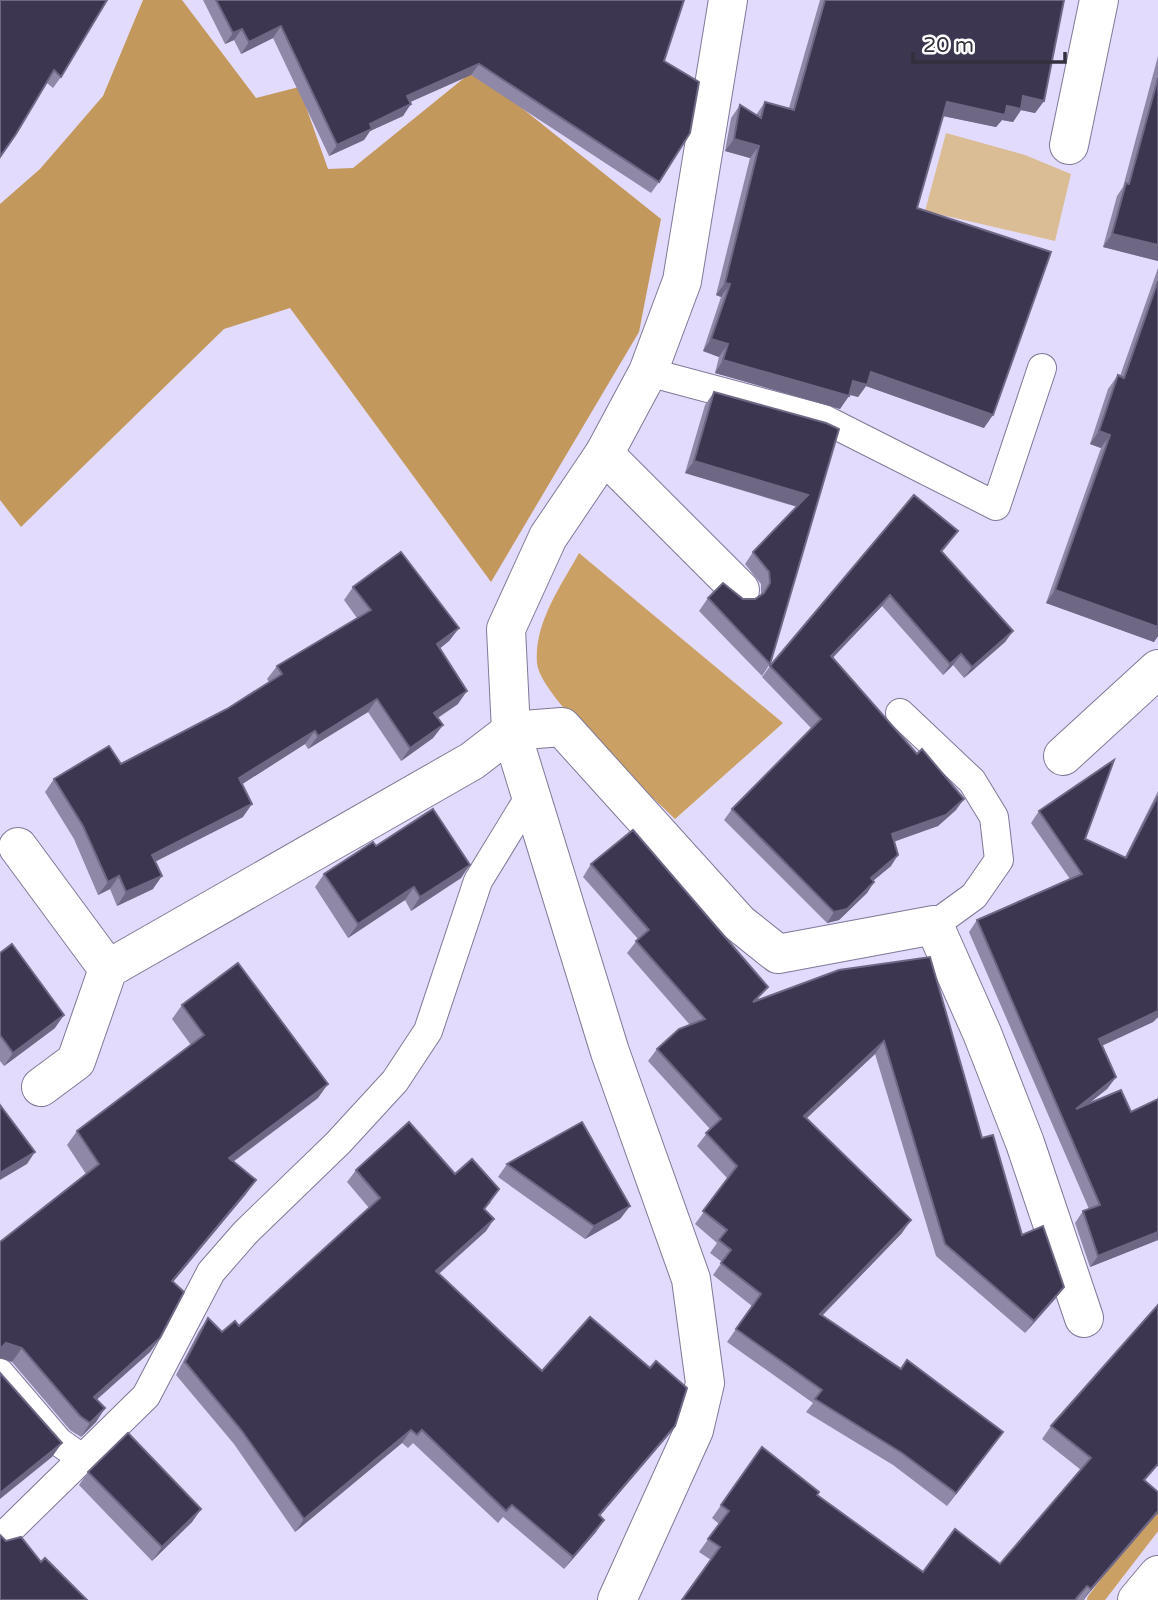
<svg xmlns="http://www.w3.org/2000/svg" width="1158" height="1600" viewBox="0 0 1158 1600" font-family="'Varela Round',sans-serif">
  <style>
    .green { fill: #dbbd95 }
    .forest { fill: #c3985d }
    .water { fill: #cba064 }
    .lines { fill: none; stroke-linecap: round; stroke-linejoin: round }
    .stream { stroke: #cba064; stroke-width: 16 }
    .lane-casing { stroke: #807897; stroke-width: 30 }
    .street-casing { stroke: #807897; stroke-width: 40 }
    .lane { stroke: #fff; stroke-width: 28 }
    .street { stroke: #fff; stroke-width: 38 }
    .wall { fill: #9088a7 }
    .shaded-wall { fill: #6f6885 }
    .building { fill: #3d3651; stroke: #6f6885; stroke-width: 2 }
  </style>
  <rect width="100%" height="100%" fill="#e3dbfd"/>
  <!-- green -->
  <polygon class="green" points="946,133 1025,155 1071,174 1055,241 925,211"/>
  <!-- forest -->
  <polygon class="forest" points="143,0 182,0 256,98 299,87 328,169 353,168 474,70 661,219 639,332 491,582 290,308 224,329 21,527 0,500 0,204 40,169 103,96"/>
  <!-- water -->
  <path class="water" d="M579,553L783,723L675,819C646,790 540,698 537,663C534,623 561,586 579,553Z"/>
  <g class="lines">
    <!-- stream -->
    <polyline class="stream" points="1095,1600 1158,1518"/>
    <!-- lane casing -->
    <g class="lane-casing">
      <g id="lane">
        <polyline points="648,372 824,419 996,506 1042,368"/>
        <polyline points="900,713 972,781 994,817 999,860 974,896 934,925"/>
        <polyline points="0,1373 59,1442 83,1459"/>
        <polyline points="0,1539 146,1396 211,1272 246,1232 338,1143 395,1081 428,1031 478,881 530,796"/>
      </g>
    </g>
    <!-- street casing -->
    <g class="street-casing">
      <g id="street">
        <polyline points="1069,145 1099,0"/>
        <polyline points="604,454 740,590"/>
        <polyline points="1063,756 1158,669"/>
        <polyline points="18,847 108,969"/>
        <polyline points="41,1087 76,1061 108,969 472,761 511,731 562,727 739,923 778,954 934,925 982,1033 1025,1143 1084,1318"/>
        <polyline points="617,1600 694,1430 705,1383 691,1279 610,1052 511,731 506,629 548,537 604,454 648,372 682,281 728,0"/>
        <polyline points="1137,1600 1158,1575"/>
      </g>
    </g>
    <!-- lane -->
    <use href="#lane" class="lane"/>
    <!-- street -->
    <use href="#street" class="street"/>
  </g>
  <!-- wall -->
  <g class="wall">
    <polygon points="0,0 61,77 53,88 47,83"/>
    <polygon points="203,0 684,0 664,61 659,182 651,193 471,75 410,102 403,116 370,131 364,140 329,156 273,38 241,54 234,40 225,44"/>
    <polygon points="820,0 1064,0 1044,101 1035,113 1021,110 1013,122 1002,120 996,127 943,116 917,208 984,428 866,386 858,397 849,395 840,409 715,373 719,357 703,351 721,297 716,295 750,158 725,151 731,118 740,105 756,115 765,102 789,108"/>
    <polygon points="1158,56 1158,261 1103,247 1117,196 1123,187"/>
    <polygon points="1158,268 1158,636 1154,642 1046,603 1101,448 1090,444 1108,389 1118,375 1120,376"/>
    <polygon points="714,392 826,423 770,664 762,676 699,611 708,598 755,599 761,595 761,584 745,564 753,552 797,507 685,473 705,405"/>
    <polygon points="950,542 942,552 1013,631 1005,642 964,678 953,665 943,675 882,606 833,657 956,810 938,826 894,841 891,866 873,881 874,882 867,893 839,920 827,923 724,820 732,809 811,728 762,677 770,666"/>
    <polygon points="353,587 459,628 449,641 439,649 458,704 438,718 443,725 433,738 401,761 368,712 308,749 305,744 242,784 243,817 155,861 153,889 117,906 110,889 98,895 74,839 45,792 54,779 121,764 227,709 269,682 267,679 277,666 357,618 344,600"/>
    <polygon points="1158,791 1158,1017 1153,1022 1102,1045 1116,1077 1107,1089 1089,1103 1158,1240 1090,1267 1075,1223 1083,1211 1089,1209 969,932 977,920 1070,879 1031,823 1039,811 1085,839 1125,857"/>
    <polygon points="376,846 461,878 411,911 405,900 348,938 315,887 324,874"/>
    <polygon points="591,864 759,999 839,970 982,1138 1022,1235 1064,1287 1055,1299 1025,1333 936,1256 875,1054 807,1118 902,1233 822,1316 901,1369 1003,1432 947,1506 893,1465 806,1412 813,1403 727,1342 752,1306 713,1275 722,1262 710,1253 717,1243 695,1224 728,1179 697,1146 710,1129 648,1061 657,1049 690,1025 627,953 638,939 583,877"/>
    <polygon points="0,953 55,1028 4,1066 0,1061"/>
    <polygon points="182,1005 318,1098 233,1162 246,1194 173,1282 160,1338 150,1352 97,1399 105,1408 96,1422 81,1437 70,1430 12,1362 86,1174 67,1145 77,1131 191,1045 172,1019"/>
    <polygon points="507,1164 630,1206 620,1219 585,1239 498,1177"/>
    <polygon points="356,1170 455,1174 491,1202 484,1210 494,1219 486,1231 439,1274 542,1371 675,1426 666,1438 600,1516 596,1532 564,1569 503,1517 498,1523 413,1443 408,1448 402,1443 295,1532 234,1444 176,1375 199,1331 208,1318 222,1332 239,1326 369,1208 347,1182"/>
    <polygon points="1051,1426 1145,1481 1158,1492 1084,1600 682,1600 711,1560 699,1552 719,1524 712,1518 762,1447 817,1495 923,1572 1000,1564 1081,1470 1042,1439"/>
    <polygon points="88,1472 201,1509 192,1522 152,1561 79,1485"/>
  </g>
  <!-- shaded-wall -->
  <g class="shaded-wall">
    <polygon points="281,26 273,38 241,54 249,42"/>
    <polygon points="242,29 234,40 225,44 233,33"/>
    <polygon points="479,64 471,75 399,107 407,96"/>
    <polygon points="1023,96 1044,101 1035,113 1021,110 1013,122 1002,120 996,127 938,115 947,102 1007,106"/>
    <polygon points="411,104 403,116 370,131 364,140 329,156 337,145 370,124"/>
    <polygon points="734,139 759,146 750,158 725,151"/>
    <polygon points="1112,234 1158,245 1158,261 1103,247"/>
    <polygon points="725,283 730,284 721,297 716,295"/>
    <polygon points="711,339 728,344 719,357 703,351"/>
    <polygon points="723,360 849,396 840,409 715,373"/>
    <polygon points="871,372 993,415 984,428 866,386 858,397 845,393 853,381"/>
    <polygon points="1099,431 1110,435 1101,448 1090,444"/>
    <polygon points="694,461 808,495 799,507 685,473"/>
    <polygon points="1055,590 1158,627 1158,636 1154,642 1046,603"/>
    <polygon points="890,595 882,606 824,667 831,656"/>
    <polygon points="459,628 449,641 428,658 437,644"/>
    <polygon points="1013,631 1005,642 964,678 972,667"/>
    <polygon points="961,654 953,665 943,675 950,664"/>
    <polygon points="467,691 458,704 425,726 434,713"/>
    <polygon points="377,699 368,712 308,749 318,736"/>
    <polygon points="443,725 433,738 401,761 410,748"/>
    <polygon points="315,731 305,744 230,792 239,778"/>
    <polygon points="964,799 956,810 938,826 885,845 892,834"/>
    <polygon points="252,804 243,817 143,868 152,855"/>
    <polygon points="898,855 891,866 863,889 871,878"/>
    <polygon points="470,865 461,878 411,911 420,897"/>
    <polygon points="119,876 110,889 98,895 108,882"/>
    <polygon points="162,876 153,889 117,906 126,892"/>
    <polygon points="874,882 867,893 839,920 827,923 834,912"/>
    <polygon points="414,887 405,900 348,938 358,924"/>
    <polygon points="1158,1011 1158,1017 1153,1022 1091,1051 1099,1039"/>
    <polygon points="64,1015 55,1028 4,1066 13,1053"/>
    <polygon points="884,1041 875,1054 795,1129 804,1116"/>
    <polygon points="1116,1077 1107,1089 1067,1121 1076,1109"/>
    <polygon points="328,1084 318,1098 219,1172 229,1158"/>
    <polygon points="35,1152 27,1164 0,1180 0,1173"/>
    <polygon points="256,1180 246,1194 162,1295 172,1281"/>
    <polygon points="630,1206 620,1219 585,1239 594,1226"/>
    <polygon points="494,1219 486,1231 427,1284 436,1271"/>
    <polygon points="911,1220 902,1233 811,1327 820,1314"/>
    <polygon points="1158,1232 1158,1240 1090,1267 1098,1256"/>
    <polygon points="1064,1287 1055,1299 1025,1333 1034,1321"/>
    <polygon points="160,1338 150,1352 84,1411 94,1397"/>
    <polygon points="6,1343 22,1348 12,1362 0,1358 0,1349"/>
    <polygon points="105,1408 96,1422 81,1437 90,1423"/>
    <polygon points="675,1426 666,1438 590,1527 599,1515"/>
    <polygon points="411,1430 402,1443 295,1532 304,1519"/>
    <polygon points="1003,1432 994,1444 947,1506 956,1493"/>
    <polygon points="62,1443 52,1457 0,1499 0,1493"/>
    <polygon points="201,1509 192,1522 152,1561 162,1547"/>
    <polygon points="1158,1511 1158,1513 1083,1600 1091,1589"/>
    <polygon points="604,1520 596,1532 564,1569 573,1557"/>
  </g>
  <!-- building -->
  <g class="building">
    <polygon points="0,0 107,0 61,77 54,70 16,134 0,157"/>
    <polygon points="216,0 684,0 664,61 699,82 690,133 659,182 479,64 407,96 411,104 370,124 372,129 337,145 281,26 249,42 242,29 233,33"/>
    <polygon points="825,0 1064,0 1044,101 1023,96 1021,109 1007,106 1005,115 947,102 917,208 1051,252 993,415 871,372 867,385 853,381 849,396 723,360 728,344 711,339 730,284 725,283 759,146 734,139 740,105 761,118 765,102 794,110"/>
    <polygon points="1158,78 1158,245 1112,234 1126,183 1129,184"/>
    <polygon points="1158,281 1158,627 1055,590 1110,435 1099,431 1118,375 1124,378"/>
    <polygon points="714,392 826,423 839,429 770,664 708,598 723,583 743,599 755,599 764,593 770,583 769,572 753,552 808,495 694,461"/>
    <polygon points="914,495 958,531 941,551 1013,631 972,667 961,654 950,664 890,595 831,656 917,754 922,749 964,799 946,815 892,834 898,855 871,878 874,882 847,909 834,912 732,809 821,719 770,666"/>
    <polygon points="401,552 459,628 437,644 467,691 434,713 443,725 410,748 377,699 318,736 315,731 239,778 252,804 152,855 162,876 126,892 119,876 108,882 83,826 54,779 109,746 121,764 227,709 282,674 277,666 371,610 353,587"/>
    <polygon points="1114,760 1085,839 1126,858 1158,796 1158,1011 1099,1039 1116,1077 1076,1109 1121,1090 1131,1112 1158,1099 1158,1232 1098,1256 1083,1211 1100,1205 977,920 1082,874 1039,811"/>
    <polygon points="433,809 470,865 420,897 414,887 358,924 324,874 373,842 376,846"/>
    <polygon points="633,830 768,987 753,1002 839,970 930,957 982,1138 993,1135 1022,1235 1043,1226 1064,1287 1034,1321 945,1244 884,1041 804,1116 911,1220 820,1314 901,1369 907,1360 1003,1432 956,1493 902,1453 815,1399 822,1390 736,1329 761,1294 721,1263 731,1250 719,1240 727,1230 703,1211 737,1166 706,1133 721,1119 657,1049 679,1029 705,1019 636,941 649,930 591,864"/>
    <polygon points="12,944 64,1015 13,1053 0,1035 0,953"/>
    <polygon points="238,963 328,1084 229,1158 256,1180 172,1281 184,1292 160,1338 94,1397 105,1408 90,1423 80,1416 22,1348 6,1343 0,1349 0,1242 99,1164 77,1131 204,1035 182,1005"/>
    <polygon points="0,1105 35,1152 0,1173"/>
    <polygon points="409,1122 455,1174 472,1159 499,1189 484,1209 494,1219 436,1271 542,1371 590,1317 650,1368 656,1361 687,1388 675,1426 599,1515 604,1520 573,1557 512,1505 506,1511 422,1430 417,1435 411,1430 304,1519 242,1431 185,1362 208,1318 222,1332 235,1321 239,1326 380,1198 356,1170"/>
    <polygon points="582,1122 630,1206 594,1226 507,1164"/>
    <polygon points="1158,1305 1158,1464 1144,1480 1158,1492 1158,1511 1091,1589 1087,1586 1075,1600 682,1600 720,1547 708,1539 729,1511 721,1505 762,1447 819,1492 817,1495 923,1572 955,1529 1000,1564 1091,1458 1051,1426"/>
    <polygon points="0,1373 62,1443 0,1493"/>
    <polygon points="128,1433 201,1509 162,1547 88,1472"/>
    <polygon points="0,1535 6,1541 21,1537 41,1562 45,1558 87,1600 0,1600"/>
  </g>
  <!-- scale -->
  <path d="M913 52v10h152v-10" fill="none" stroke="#33303d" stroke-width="3.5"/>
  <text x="923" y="52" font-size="21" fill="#33303d" stroke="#ffffff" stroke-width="5" paint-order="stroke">20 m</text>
</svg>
